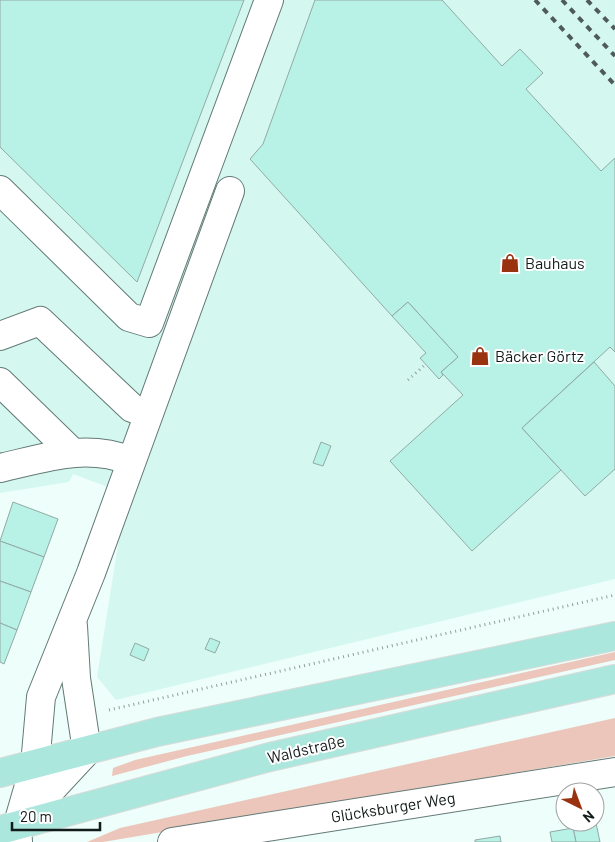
<svg xmlns="http://www.w3.org/2000/svg" width="615" height="842" viewBox="0 0 615 842" font-family="Barlow,sans-serif">
  <style>
    .built { fill: #d4f8f0 }
    .green { fill: #ecc6ba }
    .building { fill: #b8f1e5; stroke: #91aaa5 }
    .lines { fill: none; stroke-linecap: round; stroke-linejoin: round }
    .minor-casing { stroke: #637a76; stroke-width: 30 }
    .major-casing { stroke: #d9dbda; stroke-width: 30 }
    .path { stroke: #919f9c; stroke-width: 3; stroke-dasharray: 1 4; stroke-linecap: butt }
    .minor { stroke: #fff; stroke-width: 28 }
    .major { stroke: #ace7dd; stroke-width: 28 }
    .rail { stroke: #505b59; stroke-width: 4; stroke-dasharray: 6 6; stroke-linecap: butt }
    .labels { text-anchor: middle; stroke-width: 4; stroke-linejoin: round; paint-order: stroke }
    .poi-label { font-size: 16px; fill: #111b19; stroke: #fff; text-anchor: start }
    .street-label { font-size: 16px; fill: #111b19; stroke: #fff }
  </style>
  <rect width="100%" height="100%" fill="#eefefa"/>
  <!-- built -->
  <polygon class="built" points="0,0 615,0 615,579 116,700 97,677 126,494 73,474 69,482 0,493"/>
  <!-- green -->
  <g class="green">
    <polygon points="615,652 615,660 187,756 112,776 113,768 135,760"/>
    <polygon points="615,718 615,756 103,842 87,842 120,828"/>
  </g>
  <!-- building -->
  <g class="building">
    <polygon points="0,0 244,0 137,282 0,147"/>
    <polygon points="315,0 442,0 502,66 520,49 543,73 526,89 601,171 615,158 615,352 610,347 522,428 561,470 472,551 390,461 463,395 441,372 458,357 408,302 392,316 250,159 263,144"/>
    <polygon points="408,302 458,357 441,372 443,375 439,379 420,358 426,353 392,316"/>
    <polygon points="594,362 615,386 615,469 585,496 522,428"/>
    <polygon points="321,442 331,446 323,466 313,463"/>
    <polygon points="13,502 58,519 44,557 0,541"/>
    <polygon points="0,541 44,557 31,592 0,581"/>
    <polygon points="0,581 31,592 17,630 0,623"/>
    <polygon points="0,623 17,630 4,664 0,662"/>
    <polygon points="210,638 220,642 215,653 205,649"/>
    <polygon points="135,643 149,649 144,661 130,655"/>
    <polygon points="596,823 600,842 576,842 573,828"/>
    <polygon points="573,828 576,842 552,842 550,832"/>
    <polygon points="500,836 501,842 475,842 475,840"/>
  </g>
  <g class="lines">
    <!-- minor casing -->
    <g class="minor-casing">
      <g id="minor">
        <polyline points="0,190 129,317 149,323 269,0"/>
        <polyline points="0,336 40,321 132,408 148,414"/>
        <polyline points="0,382 72,452"/>
        <path d="M0,468C45,458 85,443 131,461"/>
        <polyline points="21,822 87,751 76,678 73,626"/>
        <polyline points="18,842 17,827 35,765 41,697 91,573 230,191"/>
        <polyline points="172,842 615,772"/>
      </g>
    </g>
    <!-- major casing -->
    <g class="major-casing">
      <g id="major">
        <polyline points="0,773 157,732 615,636"/>
        <polyline points="0,830 270,757 615,679"/>
      </g>
    </g>
    <!-- path -->
    <g class="path">
      <polyline points="408,380 426,364"/>
      <polyline points="109,710 615,595"/>
    </g>
    <!-- minor -->
    <use href="#minor" class="minor"/>
    <!-- major -->
    <use href="#major" class="major"/>
    <!-- rail -->
    <g class="rail">
      <polyline points="535,0 615,85"/>
      <polyline points="562,0 615,56"/>
      <polyline points="587,0 615,29"/>
    </g>
  </g>
  <!-- icons -->
  <defs>
    <g id="shop-bare" transform="scale(1.5)"><path d="M-5-2.5h2.3a2.7 3.5 0 0 1 5.4 0H5L5.5 6h-11ZM-1.5-2.5h3a1.5 2.3 0 0 0-3 0Z" fill="#99330f" stroke="#fff" stroke-width="2.5" paint-order="stroke"/></g>
  </defs>
  <g fill-rule="evenodd">
    <use href="#shop-bare" x="510" y="263"/>
    <use href="#shop-bare" x="480" y="356"/>
  </g>
  <g class="labels">
    <!-- poi labels -->
    <g class="poi-label">
      <text x="525" y="269">Bauhaus</text>
      <text x="495" y="362">Bäcker Görtz</text>
    </g>
    <!-- street labels -->
    <g class="street-label">
      <text transform="translate(306 749) rotate(-13)" y="6">Waldstraße</text>
      <text transform="translate(393 807) rotate(-9)" y="6">Glücksburger Weg</text>
    </g>
  </g>
  <!-- north arrow -->
  <g transform="translate(580 807) rotate(138)"><circle r="24" fill="#ffffff" stroke="#a0a4a3"/>
  <path d="M0-4L9 19L0 12L-9 19Z" fill="#99330f"/>
  <text y="-8" font-size="14" font-weight="bold" text-anchor="middle" fill="#111b19">N</text>
  </g>
  <!-- scale -->
  <path d="M12 822v8h88v-8" fill="none" stroke="#111b19" stroke-width="2.5"/>
  <text x="20" y="822" font-size="15" fill="#111b19" stroke="#ffffff" stroke-width="4" paint-order="stroke">20 m</text>
</svg>
